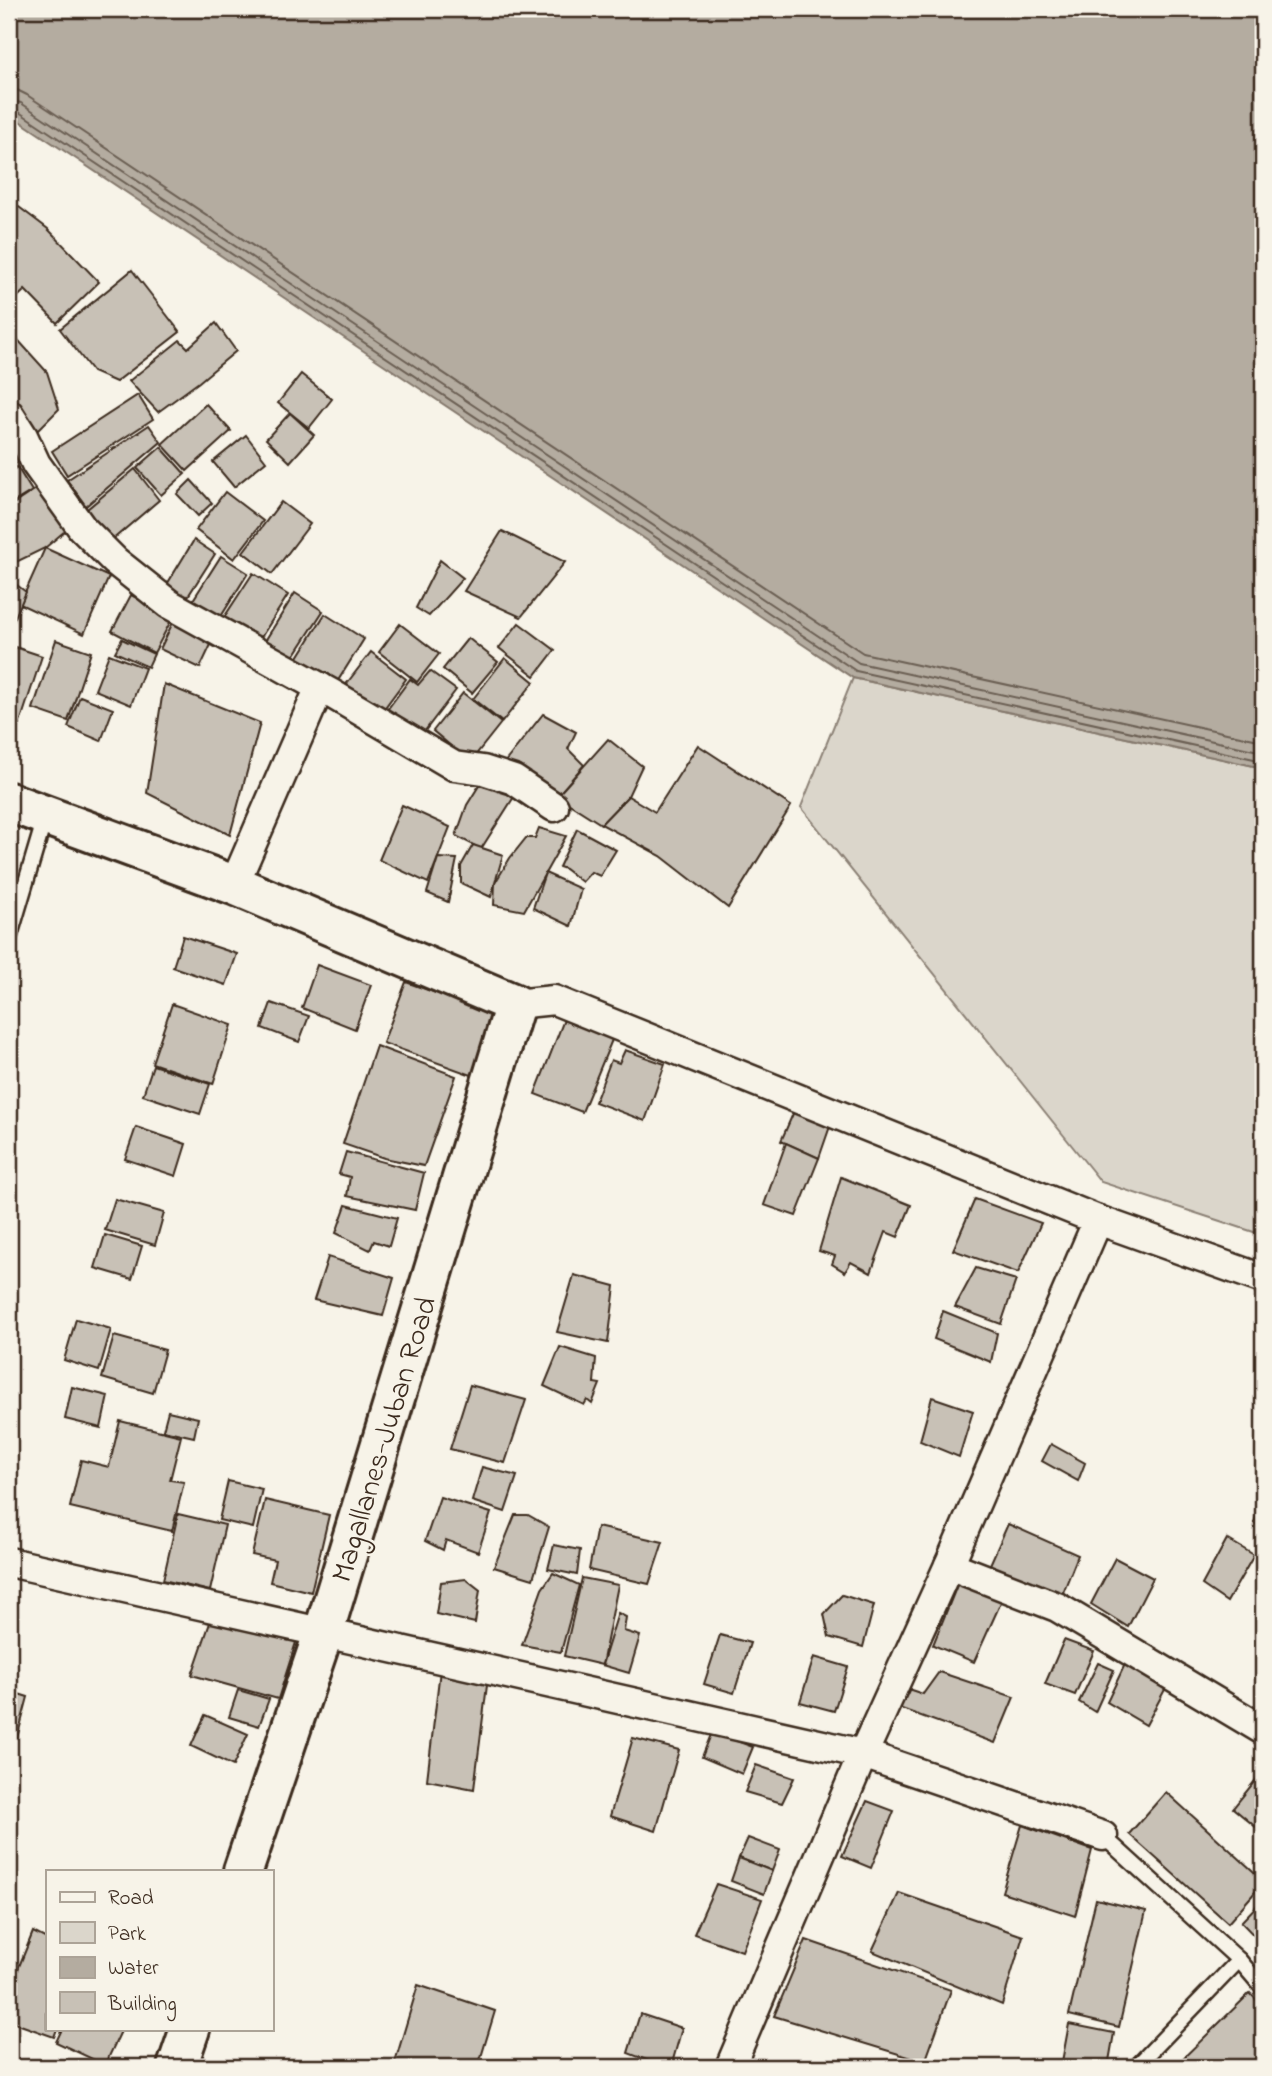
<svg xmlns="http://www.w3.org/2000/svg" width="1272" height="2076" viewBox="0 0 1272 2076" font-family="'Indie Flower',sans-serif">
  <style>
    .green { fill: #dbd6cb; stroke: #8b8074; stroke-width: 2 }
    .water { fill: #b4aca0; stroke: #84786c; stroke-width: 2 }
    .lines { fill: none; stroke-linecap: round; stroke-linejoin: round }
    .shore { stroke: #6b5e52; stroke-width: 2 }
    .building { fill: #c8c1b6; stroke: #3b2a1e; stroke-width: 2 }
    .service-casing { stroke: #3b2a1e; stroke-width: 19 }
    .minor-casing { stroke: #3b2a1e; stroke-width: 33 }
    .secondary-casing { stroke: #3b2a1e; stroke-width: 44 }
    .service { stroke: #f7f3e8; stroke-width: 14 }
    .minor { stroke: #f7f3e8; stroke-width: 28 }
    .secondary { stroke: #f7f3e8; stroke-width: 38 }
    .labels { text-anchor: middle; stroke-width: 5; stroke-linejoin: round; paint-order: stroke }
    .street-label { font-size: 30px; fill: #3b2a1e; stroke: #f7f3e8 }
  </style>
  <rect width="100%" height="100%" fill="#f7f3e8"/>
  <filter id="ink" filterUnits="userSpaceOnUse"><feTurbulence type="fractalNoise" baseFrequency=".0143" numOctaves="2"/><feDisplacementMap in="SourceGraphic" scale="14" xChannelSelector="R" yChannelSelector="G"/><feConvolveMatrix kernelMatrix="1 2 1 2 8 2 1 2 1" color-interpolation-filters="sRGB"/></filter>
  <g filter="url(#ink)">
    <!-- green -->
    <polygon class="green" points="853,678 1263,768 1263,1235 1101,1182 801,807"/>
    <!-- water -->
    <polygon class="water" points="9,9 1263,9 1263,768 853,678 9,114"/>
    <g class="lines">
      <!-- shore -->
      <g class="shore">
        <polyline points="9,89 17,90 27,95 863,653 1263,741"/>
        <polyline points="9,100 21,103 859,663 1263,752"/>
        <polyline points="9,109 16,110 856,671 1263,761"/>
      </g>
    </g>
    <!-- building -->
    <g class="building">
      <polygon points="11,201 48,229 99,282 57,323 25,290 9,305 9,204"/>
      <polygon points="132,270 180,332 116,382 93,372 60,329"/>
      <polygon points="216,323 236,351 199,382 158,412 129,381 180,340 188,348"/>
      <polygon points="9,330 47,372 59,409 36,432 9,404"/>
      <polygon points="301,374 332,399 309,428 278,403"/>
      <polygon points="138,395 153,419 67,475 52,451"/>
      <polygon points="206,404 231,431 187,471 162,444"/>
      <polygon points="290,413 314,435 290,462 266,439"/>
      <polygon points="149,425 161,442 86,506 67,480"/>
      <polygon points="246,435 266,461 234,487 213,462"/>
      <polygon points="9,441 21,460 9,468"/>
      <polygon points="161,447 185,474 161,495 137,468"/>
      <polygon points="17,467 32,491 9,505 9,473"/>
      <polygon points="135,469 159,500 111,541 86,510"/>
      <polygon points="191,480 212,503 198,516 177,494"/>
      <polygon points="45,483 72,525 45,548 10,565 9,507"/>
      <polygon points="225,492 263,521 234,559 196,530"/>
      <polygon points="281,502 310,524 272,574 243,552"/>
      <polygon points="502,531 565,562 521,617 464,591"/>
      <polygon points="194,540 215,554 183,604 163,591"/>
      <polygon points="45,548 109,577 84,634 20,604"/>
      <polygon points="221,556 248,573 220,618 193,600"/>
      <polygon points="440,560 463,578 429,616 416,608"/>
      <polygon points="253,573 288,595 258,642 223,619"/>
      <polygon points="9,579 26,592 10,629 9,628"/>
      <polygon points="295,593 323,611 292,659 265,641"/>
      <polygon points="131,595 173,617 154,653 112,631"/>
      <polygon points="177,614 217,632 200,668 160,649"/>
      <polygon points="325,614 364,639 334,687 295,662"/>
      <polygon points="519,623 555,650 535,676 499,648"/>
      <polygon points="400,624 439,654 417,682 379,652"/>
      <polygon points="468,638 498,662 472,693 443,669"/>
      <polygon points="122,639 154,654 148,667 115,652"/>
      <polygon points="56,640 91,652 68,721 33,709"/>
      <polygon points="9,645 42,656 19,726 9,722"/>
      <polygon points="371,652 406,679 380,714 344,687"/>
      <polygon points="109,654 145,668 131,705 95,690"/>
      <polygon points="505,658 534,682 502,722 473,699"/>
      <polygon points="430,671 456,690 421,736 387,710 410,679 418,685"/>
      <polygon points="164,684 260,723 230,835 147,793"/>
      <polygon points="463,693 501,723 470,762 433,731"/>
      <polygon points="80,696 113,709 101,741 68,727"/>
      <polygon points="543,714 576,732 568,749 584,765 557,796 501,767"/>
      <polygon points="608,739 642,766 628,796 601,824 557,796"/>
      <polygon points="698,745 791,806 728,908 661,856 601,824 628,796 655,812"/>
      <polygon points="485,776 519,789 481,849 456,836 467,805"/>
      <polygon points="402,805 450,827 428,883 379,860"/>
      <polygon points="539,828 566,836 524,911 494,905 495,883 510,858 526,838 535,838"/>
      <polygon points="577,829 616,850 600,876 591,872 582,882 565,869 559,867"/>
      <polygon points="473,845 503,855 491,897 461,883 461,866"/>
      <polygon points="438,858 457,859 448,902 427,893"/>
      <polygon points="545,873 581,889 571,926 533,908"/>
      <polygon points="183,936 237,954 226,985 173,967"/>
      <polygon points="317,965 371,985 355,1029 302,1008"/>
      <polygon points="406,982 499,1016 477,1077 383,1043"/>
      <polygon points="271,1003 309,1016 299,1042 262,1028"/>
      <polygon points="172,1004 232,1025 213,1084 152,1063"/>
      <polygon points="567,1012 614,1035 582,1112 535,1094"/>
      <polygon points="376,1046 456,1076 424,1166 384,1158 343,1144"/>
      <polygon points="625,1050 665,1064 645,1121 595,1102 611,1060 619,1063"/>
      <polygon points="153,1065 210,1084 200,1114 143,1095"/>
      <polygon points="802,1093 836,1109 819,1158 781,1141"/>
      <polygon points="136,1127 186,1144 176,1176 125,1159"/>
      <polygon points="786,1143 819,1158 796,1216 764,1205"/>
      <polygon points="346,1152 424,1173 415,1210 347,1196 350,1177 339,1174"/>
      <polygon points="841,1177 911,1205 898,1237 886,1232 871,1273 851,1262 845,1272 832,1264 835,1256 819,1251"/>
      <polygon points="115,1199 164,1213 155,1245 105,1230"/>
      <polygon points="975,1199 1041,1223 1018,1273 953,1250"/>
      <polygon points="346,1205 397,1218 389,1246 374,1241 370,1250 336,1233"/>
      <polygon points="105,1235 142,1246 132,1279 95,1268"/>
      <polygon points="328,1257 394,1278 383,1316 314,1300"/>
      <polygon points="976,1268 1016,1280 1001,1324 955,1307"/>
      <polygon points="574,1275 615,1286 608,1343 557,1332"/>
      <polygon points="943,1311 997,1333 991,1362 934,1339"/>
      <polygon points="76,1319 111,1329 99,1371 64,1360"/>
      <polygon points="114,1336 165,1350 153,1393 102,1378"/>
      <polygon points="560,1347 596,1358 594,1383 600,1384 592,1404 587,1400 584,1405 544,1386"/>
      <polygon points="470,1385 526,1400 505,1463 450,1449"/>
      <polygon points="72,1387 108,1396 101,1428 65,1419"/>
      <polygon points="932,1397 973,1411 959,1457 920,1441"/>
      <polygon points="168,1411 198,1418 194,1437 163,1430"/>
      <polygon points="120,1421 181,1436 170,1480 184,1482 172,1531 70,1507 81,1460 109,1467"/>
      <polygon points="1051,1444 1085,1463 1078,1481 1042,1461"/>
      <polygon points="482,1467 517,1476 505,1512 472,1501"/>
      <polygon points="228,1481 262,1489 253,1528 219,1520"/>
      <polygon points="1263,1495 1263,1529 1254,1523"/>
      <polygon points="440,1497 491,1513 478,1552 446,1540 443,1550 425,1541"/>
      <polygon points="265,1500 329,1515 311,1592 270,1582 275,1560 252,1555"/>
      <polygon points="178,1514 225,1525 210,1591 163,1580"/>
      <polygon points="515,1515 528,1515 549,1527 533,1579 494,1567"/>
      <polygon points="1008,1524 1078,1555 1060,1600 988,1569"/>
      <polygon points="597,1527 663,1542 649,1584 589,1570"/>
      <polygon points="1227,1539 1254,1555 1227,1602 1202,1585"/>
      <polygon points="554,1545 580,1550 577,1575 548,1569"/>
      <polygon points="1115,1558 1153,1578 1128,1627 1091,1604"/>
      <polygon points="553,1573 579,1585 561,1652 522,1645 542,1589"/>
      <polygon points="582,1578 618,1585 602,1665 564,1656"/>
      <polygon points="466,1579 480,1590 475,1623 436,1614 441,1582"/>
      <polygon points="958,1583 1002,1600 974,1662 933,1645"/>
      <polygon points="842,1595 874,1605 863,1647 829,1637 824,1614"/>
      <polygon points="618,1613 626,1617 624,1631 640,1636 629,1673 602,1665"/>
      <polygon points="213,1614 298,1636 278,1699 192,1675"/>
      <polygon points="720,1635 750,1643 734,1693 704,1684"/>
      <polygon points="1064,1640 1094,1651 1075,1695 1045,1684"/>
      <polygon points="814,1657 848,1667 834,1711 800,1702"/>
      <polygon points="1126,1662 1169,1682 1146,1725 1107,1702"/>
      <polygon points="1098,1663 1114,1670 1095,1712 1079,1702"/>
      <polygon points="440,1670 488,1677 474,1789 427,1780"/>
      <polygon points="939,1672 1014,1697 995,1743 899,1708 908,1689 923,1694"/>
      <polygon points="238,1690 269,1699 259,1726 229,1717"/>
      <polygon points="9,1691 28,1697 17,1738 9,1736"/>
      <polygon points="205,1715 248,1734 233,1766 191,1746"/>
      <polygon points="712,1732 753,1747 742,1774 702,1757"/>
      <polygon points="633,1738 679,1750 656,1831 610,1816"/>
      <polygon points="756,1765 794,1778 782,1803 745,1792"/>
      <polygon points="1263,1771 1263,1833 1233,1808"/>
      <polygon points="1166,1792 1263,1880 1263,1883 1228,1923 1129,1834"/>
      <polygon points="867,1801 894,1811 871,1868 842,1856"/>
      <polygon points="1022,1825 1092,1850 1075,1916 1002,1892"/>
      <polygon points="748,1838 780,1850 772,1871 739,1858"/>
      <polygon points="739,1858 772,1871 764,1894 731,1881"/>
      <polygon points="716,1884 762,1899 742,1951 694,1934"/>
      <polygon points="899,1893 1023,1936 1002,2005 872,1951"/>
      <polygon points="1096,1899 1146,1911 1119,2027 1069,2015"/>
      <polygon points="1263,1899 1263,1945 1241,1922"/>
      <polygon points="33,1932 47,1939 47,2029 57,2029 54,2037 9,2021 9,1991"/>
      <polygon points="806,1940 951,1990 925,2062 774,2016"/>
      <polygon points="418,1985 495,2011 478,2067 411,2067 395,2062"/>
      <polygon points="1250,1993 1263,2007 1263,2061 1257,2067 1174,2067"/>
      <polygon points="640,2014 682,2028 671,2067 665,2067 628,2053"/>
      <polygon points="1069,2024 1114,2033 1108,2067 1061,2067"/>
      <polygon points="62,2029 122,2029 105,2065 56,2042"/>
      <polygon points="195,2056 235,2067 190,2067"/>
    </g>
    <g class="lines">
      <!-- service casing -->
      <g class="service-casing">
        <g id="service">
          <polyline points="9,939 45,818"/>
          <polyline points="1103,1836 1239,1960 1263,1988"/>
          <polyline points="1136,2067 1239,1960"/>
        </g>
      </g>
      <!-- minor casing -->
      <g class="minor-casing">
        <g id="minor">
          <polyline points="9,414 23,436 36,464 82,528 115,561 169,604 332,694 454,766 483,770 514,780 554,807"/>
          <polyline points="234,885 320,687"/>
          <polyline points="515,1004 554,1000 1098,1220 1263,1279"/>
          <polyline points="9,1562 863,1754 1103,1836"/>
          <polyline points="949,1565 1057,1607 1263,1730"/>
          <polyline points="730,2067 863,1754 949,1565 1098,1220"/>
        </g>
      </g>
      <!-- secondary casing -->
      <g class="secondary-casing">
        <g id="secondary">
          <polyline points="9,802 234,885 515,1004 323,1634 243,1871"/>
          <polyline points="177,2067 190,2029"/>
        </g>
      </g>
      <!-- service -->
      <use href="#service" class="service"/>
      <!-- minor -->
      <use href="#minor" class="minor"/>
      <!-- secondary -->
      <use href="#secondary" class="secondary"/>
    </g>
  </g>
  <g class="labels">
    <!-- street labels -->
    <g class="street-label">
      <text transform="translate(383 1439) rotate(-73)" y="10">Magallanes-Juban Road</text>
    </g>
  </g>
  <!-- margin -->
  <rect width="1272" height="2076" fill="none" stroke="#f7f3e8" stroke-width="35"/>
  <rect x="18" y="18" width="1237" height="2041" fill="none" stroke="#3b2a1e" stroke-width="2.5" filter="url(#ink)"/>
  <!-- legend -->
  <rect x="46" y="1870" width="228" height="161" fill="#f7f3e8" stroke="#aca397" stroke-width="2"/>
  <rect x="60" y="1892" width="35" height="10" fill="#f7f3e8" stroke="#aca397" stroke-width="2"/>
  <text x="108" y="1904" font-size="21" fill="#3b2a1e">Road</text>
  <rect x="60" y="1922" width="35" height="21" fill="#dbd6cb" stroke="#aca397" stroke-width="2"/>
  <text x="108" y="1940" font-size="21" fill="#3b2a1e">Park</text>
  <rect x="60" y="1957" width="35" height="21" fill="#b4aca0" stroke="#aca397" stroke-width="2"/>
  <text x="108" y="1974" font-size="21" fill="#3b2a1e">Water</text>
  <rect x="60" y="1992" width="35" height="21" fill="#c8c1b6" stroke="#aca397" stroke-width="2"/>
  <text x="108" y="2010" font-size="21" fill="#3b2a1e">Building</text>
</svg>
